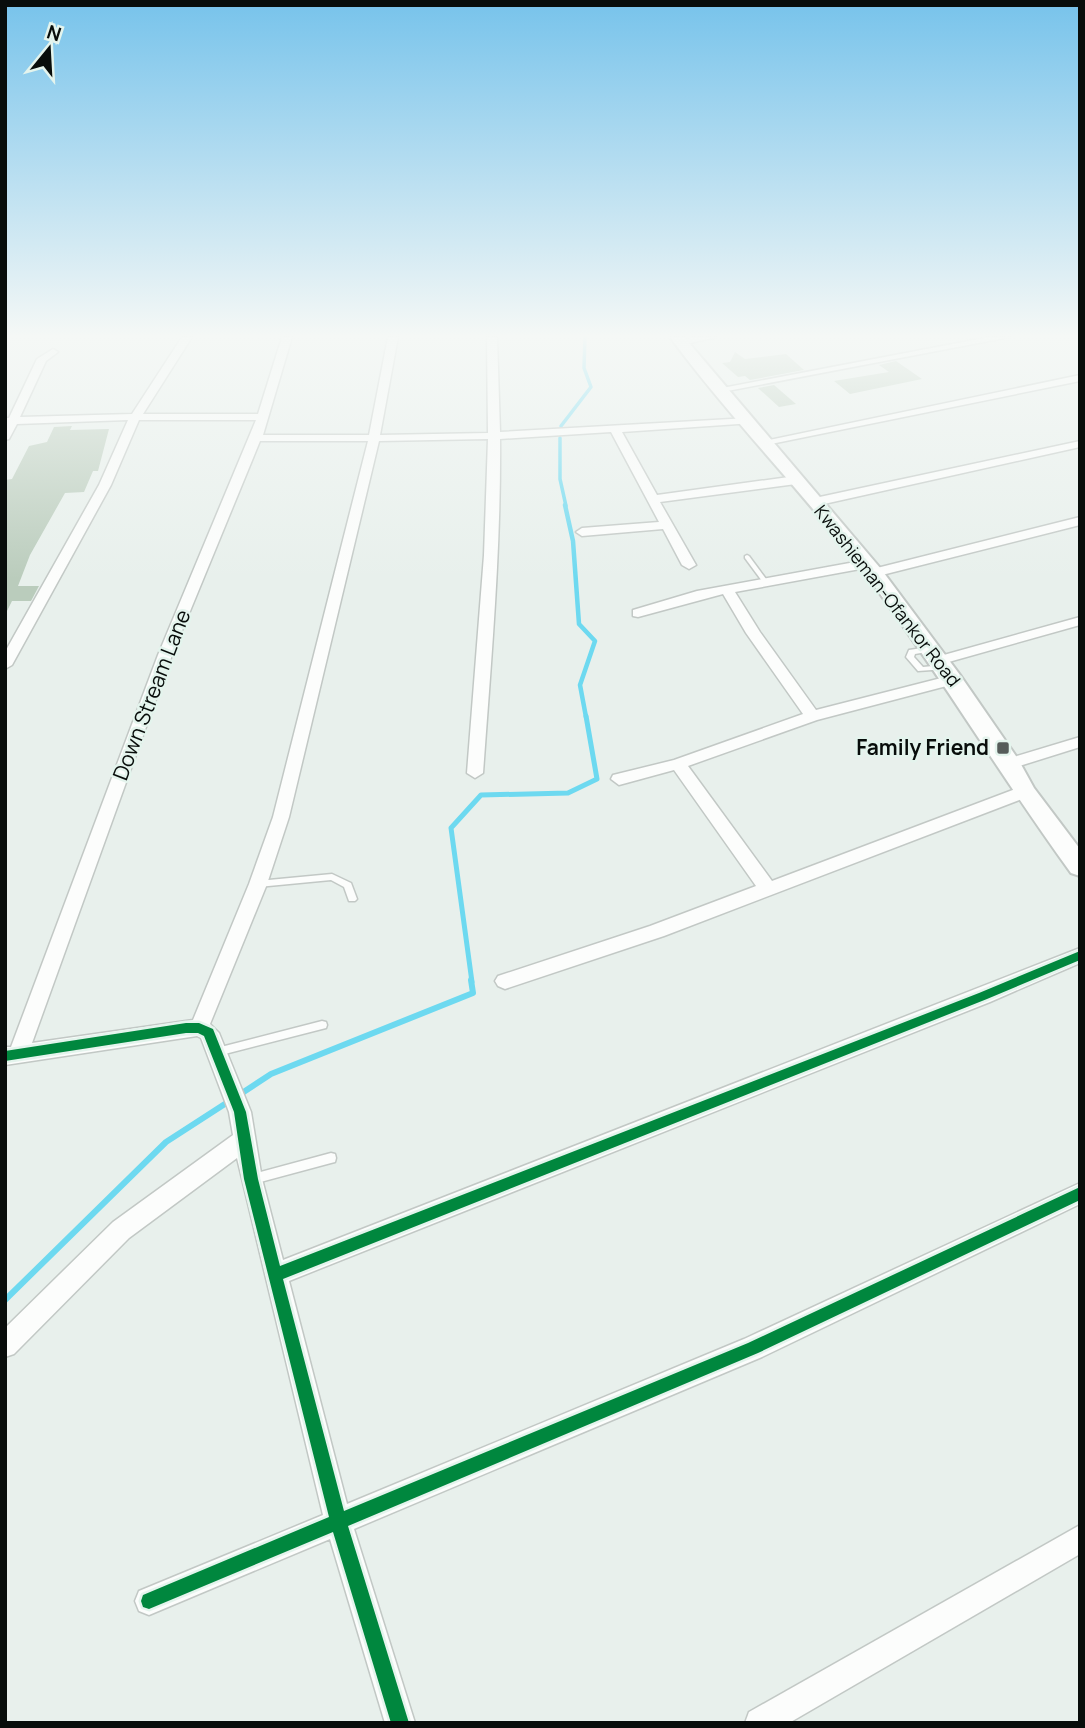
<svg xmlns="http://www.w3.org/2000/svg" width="1085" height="1728" viewBox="0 0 1085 1728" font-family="Manrope,sans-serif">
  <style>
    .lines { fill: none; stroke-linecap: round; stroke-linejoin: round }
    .stream-far3 { stroke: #6dd9f0; stroke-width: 3.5 }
    .stream-far2 { stroke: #6dd9f0; stroke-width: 4.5 }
    .stream-far1 { stroke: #6dd9f0; stroke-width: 5 }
    .stream { stroke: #6dd9f0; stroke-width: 6 }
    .building { fill: #baccbc }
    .service-casing { stroke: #c2c8c5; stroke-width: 3 }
    .minor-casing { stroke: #c2c8c5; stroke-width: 3 }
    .secondary-casing { stroke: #c2c8c5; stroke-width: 4 }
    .service { fill: #fcfdfc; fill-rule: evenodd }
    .minor { fill: #fcfdfc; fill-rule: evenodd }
    .secondary { fill: #fcfdfc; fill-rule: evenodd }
    .cycleway-casing { stroke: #e4f4ed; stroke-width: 5 }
    .cycleway { fill: #00873e; fill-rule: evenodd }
    .poi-dot { fill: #565c5a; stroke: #e4f4ed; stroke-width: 2.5 }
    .labels { text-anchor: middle; stroke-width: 5; stroke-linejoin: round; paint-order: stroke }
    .far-street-label { font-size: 18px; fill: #080d0b; stroke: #e4f4ed }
    .street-label { font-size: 21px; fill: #080d0b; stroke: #e4f4ed }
    .poi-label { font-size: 21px; font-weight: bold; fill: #080d0b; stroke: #e4f4ed; text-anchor: end }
  </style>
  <rect width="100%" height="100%" fill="#e8f0ec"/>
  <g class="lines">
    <!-- stream-far3 -->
    <g class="stream-far3">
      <polyline points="561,426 591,387 584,368 585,337"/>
      <polyline points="560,438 560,479 566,506"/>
    </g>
    <!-- stream-far2 -->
    <polyline class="stream-far2" points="565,505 573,541 579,624 595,641 580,685 586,717"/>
    <!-- stream-far1 -->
    <polyline class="stream-far1" points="472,982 451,828 481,795 568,793 597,779 586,716"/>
    <!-- stream -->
    <g class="stream">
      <polyline points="239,1095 271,1074 473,993 471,980"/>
      <polyline points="5,1300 166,1142 231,1100"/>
    </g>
  </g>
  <!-- building -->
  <g class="building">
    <polygon points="735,352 745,359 786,354 804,370 750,380 745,376 738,377 722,363 730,362"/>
    <polygon points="896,361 922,379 850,394 834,381 889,372 879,365"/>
    <polygon points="774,385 796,404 779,407 758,388"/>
    <polygon points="72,426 70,430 109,429 98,471 93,471 84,492 65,493 30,555 18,586 39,586 31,601 12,601 5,615 5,480 12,479 29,446 47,442 54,427"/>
  </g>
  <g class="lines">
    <!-- service casing -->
    <g class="service-casing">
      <g id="service">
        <polygon points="747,555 749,556 769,583 769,585 765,585 745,558 745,556"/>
        <polygon points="929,647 932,647 932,651 915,654 914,657 923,667 943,665 946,665 946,669 918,671 906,657 909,650"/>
        <polygon points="332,874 351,883 357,899 355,901 349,901 344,887 331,880 258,887 255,886 254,884 255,882 258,881"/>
        <polygon points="322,1021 326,1022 327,1025 326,1028 322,1029 217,1056 213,1055 212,1052 213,1049 217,1048"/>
        <polygon points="331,1153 335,1154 336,1158 335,1162 331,1163 253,1184 249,1183 247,1179 249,1175 253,1174"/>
      </g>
    </g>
    <!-- minor casing -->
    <g class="minor-casing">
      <g id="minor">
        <path d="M182,337H192L143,414H258L282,337H292L263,435H369L388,337H398L380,435L488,433L487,337H497L500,432L749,418L754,421L753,423L622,432L657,495L796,476L802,480L796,484L660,502L696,565L689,569L682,565L663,529L582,536L576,532L582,528L659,522L611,432L500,439C501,550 491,662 483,773L475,778L467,773L484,555L488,439L379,441L289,817L267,884L210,1024L219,1033L251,1112L262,1179L283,1260L1080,948V963L990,1002L289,1281L347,1504L744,1339L1080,1183V1204L762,1357L354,1529L415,1723H385L330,1539L149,1615L139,1611L135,1601L139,1591L323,1515L237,1158L129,1238L14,1354L5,1357V1328L113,1222L233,1135L229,1112L201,1038L197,1036L5,1065V1047H11L158,655L256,420H139L111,485L12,665L5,669V652L99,485L128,420L17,424L9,439L5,440V418H9L37,359L53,349L58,352L46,361L20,417L132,414ZM260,441H368L273,817L249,884L193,1020L32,1043L172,655Z"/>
        <polygon points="694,337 717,337 681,345 676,342"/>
        <polygon points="989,337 1010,337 722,392 717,389"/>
        <polygon points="1080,375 1080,381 766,445 760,442"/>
        <polygon points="1080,441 1080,447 815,506 809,502 815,498"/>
        <polygon points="1080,517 1080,525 874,577 867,573 869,570"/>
        <polygon points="866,560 873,564 871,567 735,592 760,632 816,710 953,675 960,680 958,683 817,720 688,766 772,881 1018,788 1030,788 1032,792 1030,796 664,936 505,989 498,986 495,981 498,976 650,926 756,886 674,770 619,785 611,779 613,775 674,760 803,714 746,633 723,594 638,617 633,616 633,610 697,591"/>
        <polygon points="1080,617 1080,625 938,665 931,661 933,658"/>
        <polygon points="1080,737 1080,747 1010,769 1002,764 1004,760"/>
        <polygon points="1080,1525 1080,1554 789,1723 745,1723 749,1712"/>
      </g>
    </g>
    <!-- secondary casing -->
    <g class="secondary-casing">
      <path id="secondary" d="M670,337H684L881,569L960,675L1018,759L1034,788L1080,849V876L1071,873C1001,777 941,676 870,580C807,496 732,421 670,337Z"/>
    </g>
    <!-- service -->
    <use href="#service" class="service"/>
    <!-- minor -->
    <use href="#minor" class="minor"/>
    <!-- secondary -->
    <use href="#secondary" class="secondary"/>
    <!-- cycleway casing -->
    <g class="cycleway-casing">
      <polygon id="cycleway" points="1080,951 1080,960 987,999 283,1279 344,1511 748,1343 1080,1187 1080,1200 758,1353 348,1526 409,1723 391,1723 333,1532 149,1609 143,1607 141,1601 143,1595 329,1517 244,1179 234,1112 204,1036 198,1033 186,1033 5,1061 5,1051 186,1023 199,1023 213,1029 246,1112 258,1179 280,1266 979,993"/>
    </g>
    <!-- cycleway -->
    <use href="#cycleway" class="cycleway"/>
  </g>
  <!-- sky -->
  <linearGradient id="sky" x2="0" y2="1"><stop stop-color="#77c3eb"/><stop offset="0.58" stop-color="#f5f8f6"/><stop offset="1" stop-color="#f5f8f6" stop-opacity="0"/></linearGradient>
  <rect width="1085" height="579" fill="url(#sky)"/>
  <!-- markers -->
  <rect class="poi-dot" x="996" y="741" width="14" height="14" rx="3.5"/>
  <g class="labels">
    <!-- far-street labels -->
    <g class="far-street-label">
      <text transform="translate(887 596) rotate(52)" y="6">Kwashieman-Ofankor Road</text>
    </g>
    <!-- street labels -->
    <g class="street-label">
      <text transform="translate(152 695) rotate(-69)" y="7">Down Stream Lane</text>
    </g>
    <!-- poi labels -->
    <g class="poi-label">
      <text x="989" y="755">Family Friend</text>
    </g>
  </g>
  <!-- border -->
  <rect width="1085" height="1728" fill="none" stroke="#080d0b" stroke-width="14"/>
  <!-- north arrow -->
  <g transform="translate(49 49) rotate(18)" stroke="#e4f4ed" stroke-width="5" paint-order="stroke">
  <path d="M0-5L12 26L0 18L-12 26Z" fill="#080d0b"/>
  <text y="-10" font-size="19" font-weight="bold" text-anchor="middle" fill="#080d0b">N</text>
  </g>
</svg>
